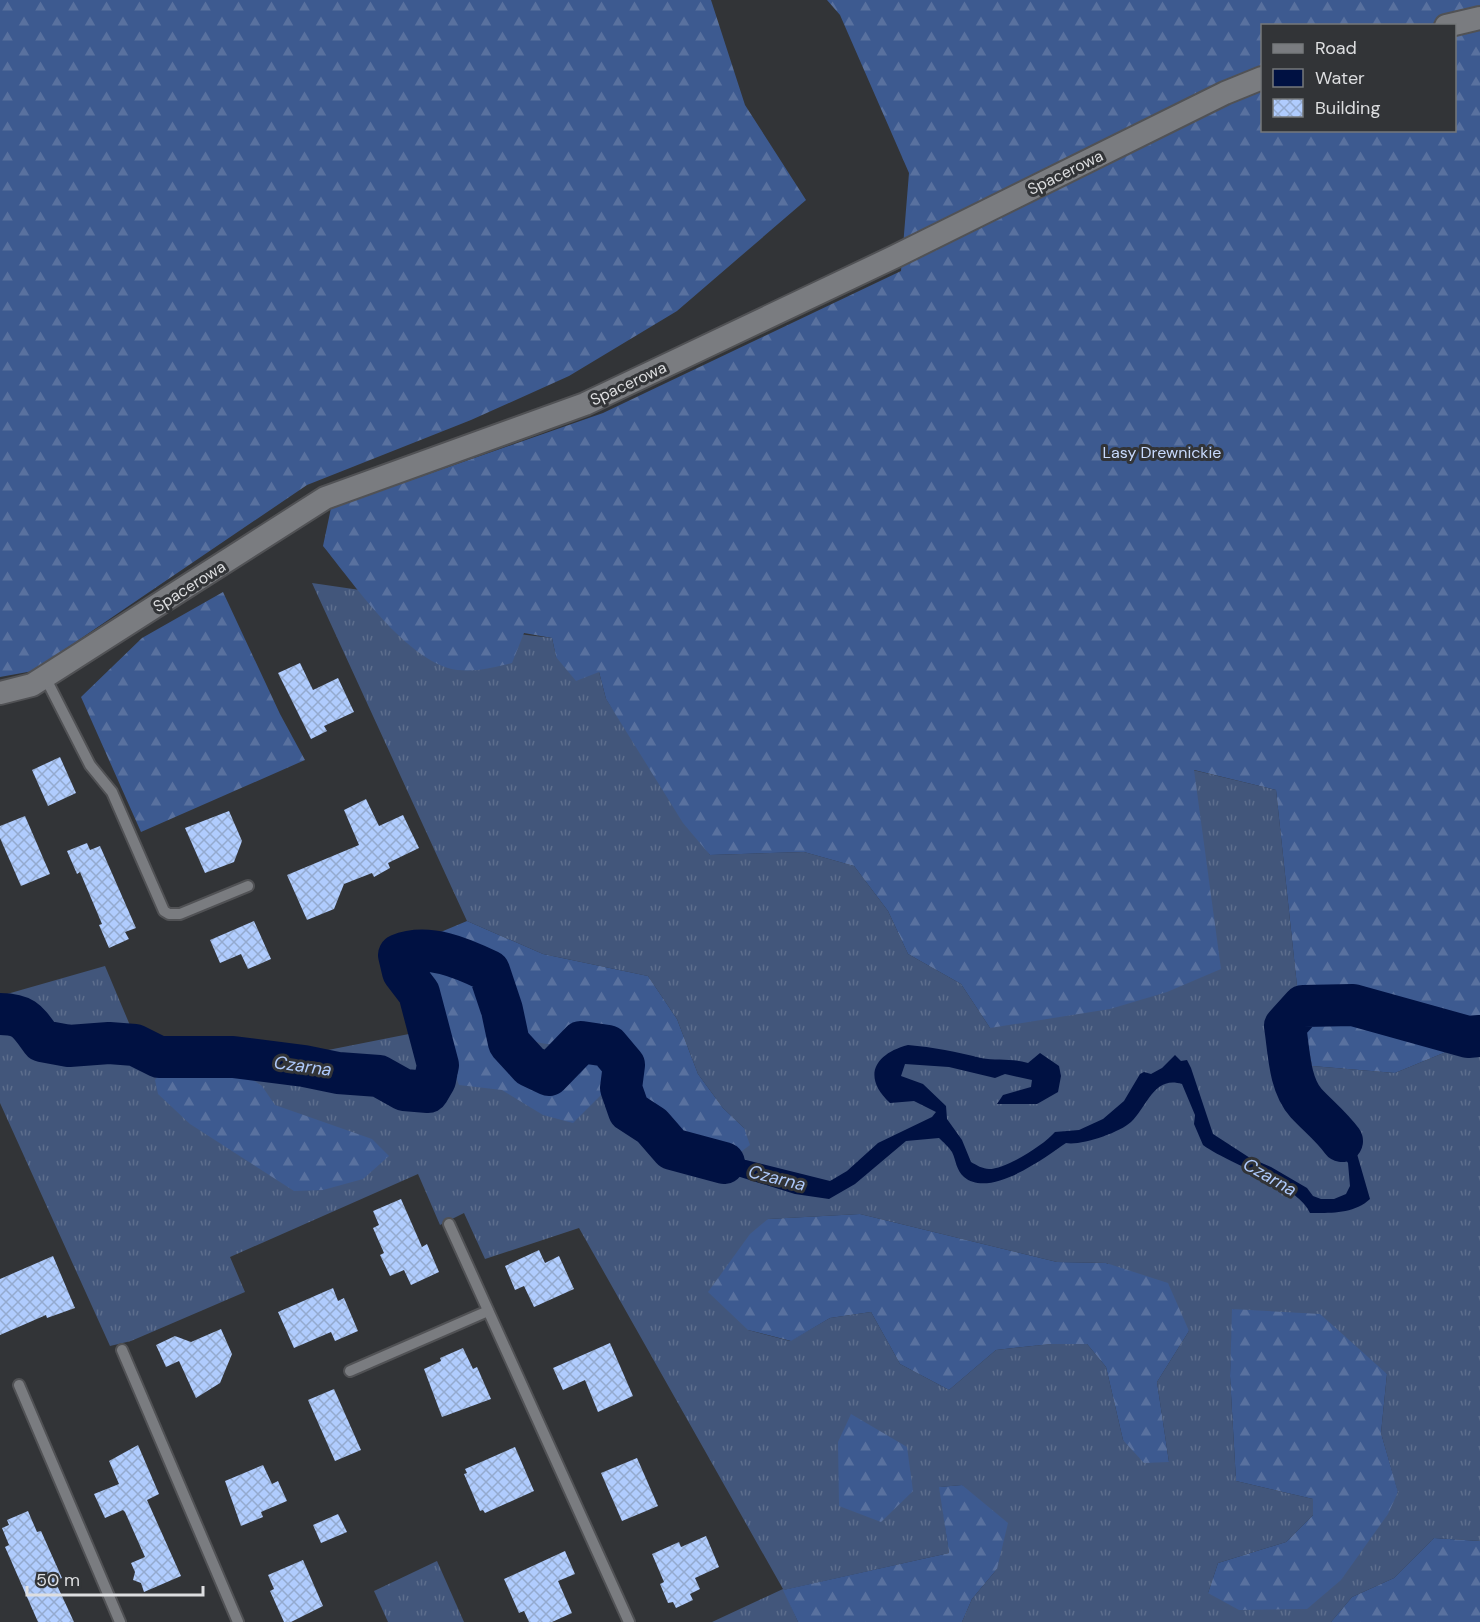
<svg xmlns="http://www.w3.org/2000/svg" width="1480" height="1622" viewBox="0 0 1480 1622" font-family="'DM Sans',sans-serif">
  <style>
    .grass { fill: url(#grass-tufts); fill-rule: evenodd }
    .forest { fill: url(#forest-firs); fill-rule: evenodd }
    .water { fill: #001142 }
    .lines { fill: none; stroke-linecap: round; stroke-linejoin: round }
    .river { stroke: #001142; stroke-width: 42 }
    .building { fill: url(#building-cross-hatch) }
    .service-casing { stroke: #515255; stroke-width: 14 }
    .minor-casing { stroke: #515255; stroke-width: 26 }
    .service { stroke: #7a7c80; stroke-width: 10 }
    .minor { stroke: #7a7c80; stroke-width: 22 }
    .labels { text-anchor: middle; stroke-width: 6; stroke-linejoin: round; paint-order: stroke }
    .street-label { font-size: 16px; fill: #dddee0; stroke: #323437 }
    .park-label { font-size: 16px; fill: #c8dafc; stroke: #323437 }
    .water-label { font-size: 18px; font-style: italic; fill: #aec9fb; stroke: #323437 }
  </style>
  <defs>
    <pattern id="grass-tufts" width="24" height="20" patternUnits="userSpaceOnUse" patternTransform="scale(1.5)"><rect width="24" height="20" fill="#42567b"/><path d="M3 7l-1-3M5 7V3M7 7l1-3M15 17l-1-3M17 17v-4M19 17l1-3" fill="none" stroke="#5d6e8d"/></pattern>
    <pattern id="forest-firs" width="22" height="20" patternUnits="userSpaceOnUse" patternTransform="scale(1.5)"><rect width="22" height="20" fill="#3d5a90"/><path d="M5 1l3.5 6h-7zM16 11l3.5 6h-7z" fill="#59719f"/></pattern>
    <pattern id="building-cross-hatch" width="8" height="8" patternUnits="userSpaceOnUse" patternTransform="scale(1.5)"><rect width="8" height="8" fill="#b0ccfe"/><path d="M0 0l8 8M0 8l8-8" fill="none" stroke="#94aacf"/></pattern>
  </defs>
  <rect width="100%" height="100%" fill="#323437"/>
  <!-- grass -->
  <g class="grass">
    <path d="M312,583L360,590L384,618L552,638L556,657L599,672L606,699L710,855L804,852L854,866L888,911L908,954L961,984L990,1028L1196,788L1193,770L1276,790L1297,986L1312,1066L1395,1073L1480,1038V1541L1434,1538L1394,1578L1352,1597L1331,1622H962L972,1599L997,1569L962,1485L940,1487L949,1553L784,1590L798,1622H712L783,1589L579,1228L485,1259L464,1213L440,1225L418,1174L230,1257L245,1292L131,1341L110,1346L0,1103V996L105,966L137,1042L323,1051L414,1033L398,983L382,961L436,934C457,950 483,954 505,968L510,985V1005L563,1043C589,1020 621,1034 635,1063C638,1070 637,1079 638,1086L744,1128L723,1108L698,1074L677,1019L648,976L543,954L467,921ZM860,1214L1057,1262L1107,1263L1189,1331L1157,1382L1169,1462L1123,1440L1106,1367L1087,1344H1051L996,1350L949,1390L900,1364L871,1312L830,1318L790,1341L748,1330L768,1219ZM1233,1309L1387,1374L1381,1433L1398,1493L1208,1593L1218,1563L1286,1542L1313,1515V1499L1236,1481L1230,1376Z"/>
    <polygon points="437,1561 464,1622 388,1622 374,1591"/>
  </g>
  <!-- forest -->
  <g class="forest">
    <polygon points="0,0 711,0 745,105 806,200 677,311 569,376 471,420 307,485 33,671 0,677"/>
    <path d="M827,0H1480V1038L1395,1073L1312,1066L1297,986L1276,790L1194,770L1221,969L1167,992L1110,1009L990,1028L961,984L908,954L888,911L854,866L804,852L710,855L683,823L606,699L599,672L576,681L556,657L552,638L524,633L512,663C491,668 469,674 448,668C401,653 353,583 323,546L331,508L603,413L901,271L909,173L840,15ZM1262,26H1454V130H1262Z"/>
    <polygon points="223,592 280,714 305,760 141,832 81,697 142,638"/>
    <path d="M467,921L543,954L648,976L677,1019L698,1074L723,1108L744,1128L750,1145L742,1151C709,1143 664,1134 645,1102C630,1077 643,1052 609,1036C598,1030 585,1029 574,1034C570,1036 567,1041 563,1043C553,1046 541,1043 531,1041C523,1030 515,1020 511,1007C507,994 509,981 505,968C483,954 457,950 436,934Z"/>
    <path d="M412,957C429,960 456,962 470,973C510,1006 473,1077 559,1083L578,1057L595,1056L608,1060L610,1086L573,1123L543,1115L502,1090L459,1085L444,1045L427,986L415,969Z"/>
    <polygon points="172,1066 234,1068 262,1086 275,1105 372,1139 389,1156 363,1179 323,1190 294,1191 190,1124 158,1094 155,1080 164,1070"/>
    <polygon points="860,1214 1057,1262 1106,1263 1168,1283 1189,1331 1157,1382 1169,1462 1144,1463 1123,1440 1106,1367 1087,1344 1051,1344 996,1350 949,1390 900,1364 871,1312 830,1318 791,1341 748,1330 708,1292 750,1234 768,1219"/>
    <polygon points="1232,1309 1320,1314 1387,1374 1381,1433 1398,1492 1388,1514 1341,1580 1307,1609 1239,1610 1208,1593 1218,1563 1286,1542 1313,1515 1313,1499 1236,1481 1230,1376"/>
    <polygon points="851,1414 907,1447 913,1491 881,1522 839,1506 838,1442"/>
    <polygon points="962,1485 1008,1523 997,1569 972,1599 962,1622 798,1622 783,1590 949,1553 939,1487"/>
    <polygon points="1434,1538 1480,1541 1480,1622 1331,1622 1352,1597 1394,1578"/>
  </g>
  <!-- water -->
  <path class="water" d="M908,1045C933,1047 957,1052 981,1058C997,1061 1012,1058 1028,1063L1040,1053L1059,1066L1061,1076L1058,1092L1037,1104H997L1003,1095L1031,1087L1032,1080L1005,1074L995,1078L949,1067L905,1064L901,1076L923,1084L946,1106L947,1119L962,1140L971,1162C976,1165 983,1169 989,1169C1006,1169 1044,1145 1055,1132L1079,1130L1103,1119L1124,1101L1140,1074L1144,1072L1151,1074L1162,1068L1175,1055L1181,1061L1187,1060L1191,1068L1213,1134L1250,1158L1271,1167L1307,1188L1313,1196L1321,1199H1334L1346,1194L1350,1186L1348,1163L1323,1125L1307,1121L1297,1099L1309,1097L1333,1119L1355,1147L1370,1199C1354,1214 1331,1213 1310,1213C1297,1184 1230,1165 1203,1145L1194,1124L1195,1115L1182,1084C1154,1075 1147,1107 1131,1122C1119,1133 1080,1146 1066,1143C1044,1158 990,1199 964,1177C956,1170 956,1160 952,1152C949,1147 943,1142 939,1138L906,1141L855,1184L829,1199L795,1194L737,1176L708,1171L683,1162L667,1151L675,1140L699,1152L738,1158L830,1181L847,1171L878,1143L932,1117L936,1112L914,1101L890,1103C862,1077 874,1054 908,1045Z"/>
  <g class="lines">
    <!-- river -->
    <g class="river">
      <path d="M0,1014C25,1014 28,1022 42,1041L69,1046L109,1043L135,1045L159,1057H233L304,1066L338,1073L379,1076L404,1090L428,1092L435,1080L438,1065L419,993L403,972L399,955C428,943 462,958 489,971L502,1010L509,1043L530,1066L549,1075L581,1042L608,1046L624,1065L621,1088L629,1111L652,1126L672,1149L724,1163"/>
      <path d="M1342,1141C1331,1126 1318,1116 1306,1103C1289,1084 1289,1051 1285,1026L1303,1006L1353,1005L1468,1037L1480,1036"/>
    </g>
  </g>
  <!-- building -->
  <g class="building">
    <polygon points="300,663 313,690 338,678 354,712 324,726 327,731 311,739 278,673"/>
    <polygon points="60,757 76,793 48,806 32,770"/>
    <polygon points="366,799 379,826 403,815 419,848 388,863 390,868 374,877 372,873 344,884 334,909 307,920 287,875 359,845 344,810"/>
    <polygon points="229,811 242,841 234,862 205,873 185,828"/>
    <polygon points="25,816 50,874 21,886 0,838 0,826"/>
    <polygon points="87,843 90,850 100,846 136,928 125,932 129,939 109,948 99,925 102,924 80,872 77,874 67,851"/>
    <polygon points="254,921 271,959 248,969 241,954 220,963 210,940"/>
    <polygon points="401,1199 422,1247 427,1244 439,1272 411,1285 404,1270 390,1276 380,1255 384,1253 373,1228 379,1225 373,1211"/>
    <polygon points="539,1250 545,1263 559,1256 574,1289 534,1307 524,1286 515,1290 505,1266"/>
    <polygon points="53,1256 75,1308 47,1318 46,1315 0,1335 0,1279"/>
    <polygon points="333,1288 338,1301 344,1298 358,1331 335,1341 331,1332 294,1348 278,1312"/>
    <polygon points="221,1329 232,1354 220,1383 196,1398 179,1361 166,1367 156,1345 175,1336 191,1342"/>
    <polygon points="610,1343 633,1396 598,1412 585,1380 563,1390 553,1368"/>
    <polygon points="463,1348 473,1369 477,1367 491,1399 442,1417 424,1369 441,1361 440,1358"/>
    <polygon points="334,1389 361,1450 335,1461 308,1400"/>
    <polygon points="138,1445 159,1494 147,1500 181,1576 144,1592 141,1583 133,1580 135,1572 131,1563 145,1557 125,1512 123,1510 105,1518 94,1494 119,1484 109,1461"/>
    <polygon points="515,1447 534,1491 485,1513 483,1510 480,1511 464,1474 467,1473 465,1469"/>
    <polygon points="637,1458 658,1506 622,1521 601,1473"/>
    <polygon points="263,1465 272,1484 278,1481 287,1501 261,1512 263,1517 241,1526 225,1481"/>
    <polygon points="28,1511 37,1532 41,1531 62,1578 55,1581 74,1622 38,1622 5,1547 9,1545 2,1528 9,1525 7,1520"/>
    <polygon points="338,1514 347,1532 321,1543 313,1525"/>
    <polygon points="706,1536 719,1567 695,1578 700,1589 690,1594 693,1600 676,1608 673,1602 668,1603 660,1584 664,1582 652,1554 679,1542 681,1547"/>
    <polygon points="565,1551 575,1574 558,1581 572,1613 552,1622 529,1622 524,1611 519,1613 504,1579"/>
    <polygon points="303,1560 323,1606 291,1622 284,1622 270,1591 274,1589 268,1575"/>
  </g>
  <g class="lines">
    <!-- service casing -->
    <g class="service-casing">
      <g id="service">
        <polyline points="45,677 90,765 112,792 164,911 169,914 180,914 248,886"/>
        <polyline points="449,1224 629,1622"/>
        <polyline points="122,1350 238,1622"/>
        <polyline points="350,1371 488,1311"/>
        <polyline points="19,1385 120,1622"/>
      </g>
    </g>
    <!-- minor casing -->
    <g class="minor-casing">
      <g id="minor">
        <polyline points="1446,26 1480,18"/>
        <polyline points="0,693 32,685 325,498 585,404 894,257 1225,93 1262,78"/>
      </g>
    </g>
    <!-- service -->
    <use href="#service" class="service"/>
    <!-- minor -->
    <use href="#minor" class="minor"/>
  </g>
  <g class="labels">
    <!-- street labels -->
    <g class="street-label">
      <text transform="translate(1065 172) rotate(-26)" y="6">Spacerowa</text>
      <text transform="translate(628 383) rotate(-25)" y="6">Spacerowa</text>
      <text transform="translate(189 586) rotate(-32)" y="6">Spacerowa</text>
    </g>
    <!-- park labels -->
    <g class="park-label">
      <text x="1162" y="458">Lasy Drewnickie</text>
    </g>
    <!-- water labels -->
    <g class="water-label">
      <text transform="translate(303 1066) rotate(8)" y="6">Czarna</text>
      <text transform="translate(1270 1177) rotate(30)" y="6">Czarna</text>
      <text transform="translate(777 1178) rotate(14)" y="6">Czarna</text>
    </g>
  </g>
  <!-- legend -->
  <rect x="1261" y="24" width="195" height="108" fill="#323437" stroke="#76787b" stroke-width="1.5"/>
  <rect x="1273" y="44" width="30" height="9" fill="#7a7c80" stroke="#76787b" stroke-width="1.5"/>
  <text x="1315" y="54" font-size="18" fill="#dddee0">Road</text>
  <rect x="1273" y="69" width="30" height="18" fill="#001142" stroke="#76787b" stroke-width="1.5"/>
  <text x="1315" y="84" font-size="18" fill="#dddee0">Water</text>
  <rect x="1273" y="99" width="30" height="18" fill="url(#building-cross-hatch)" stroke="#76787b" stroke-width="1.5"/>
  <text x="1315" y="114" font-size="18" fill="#dddee0">Building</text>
  <!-- scale -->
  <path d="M27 1586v9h176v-9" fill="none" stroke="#dddee0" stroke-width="3"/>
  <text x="36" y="1586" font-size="18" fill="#dddee0" stroke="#323437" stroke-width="4.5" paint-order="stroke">50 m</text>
</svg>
